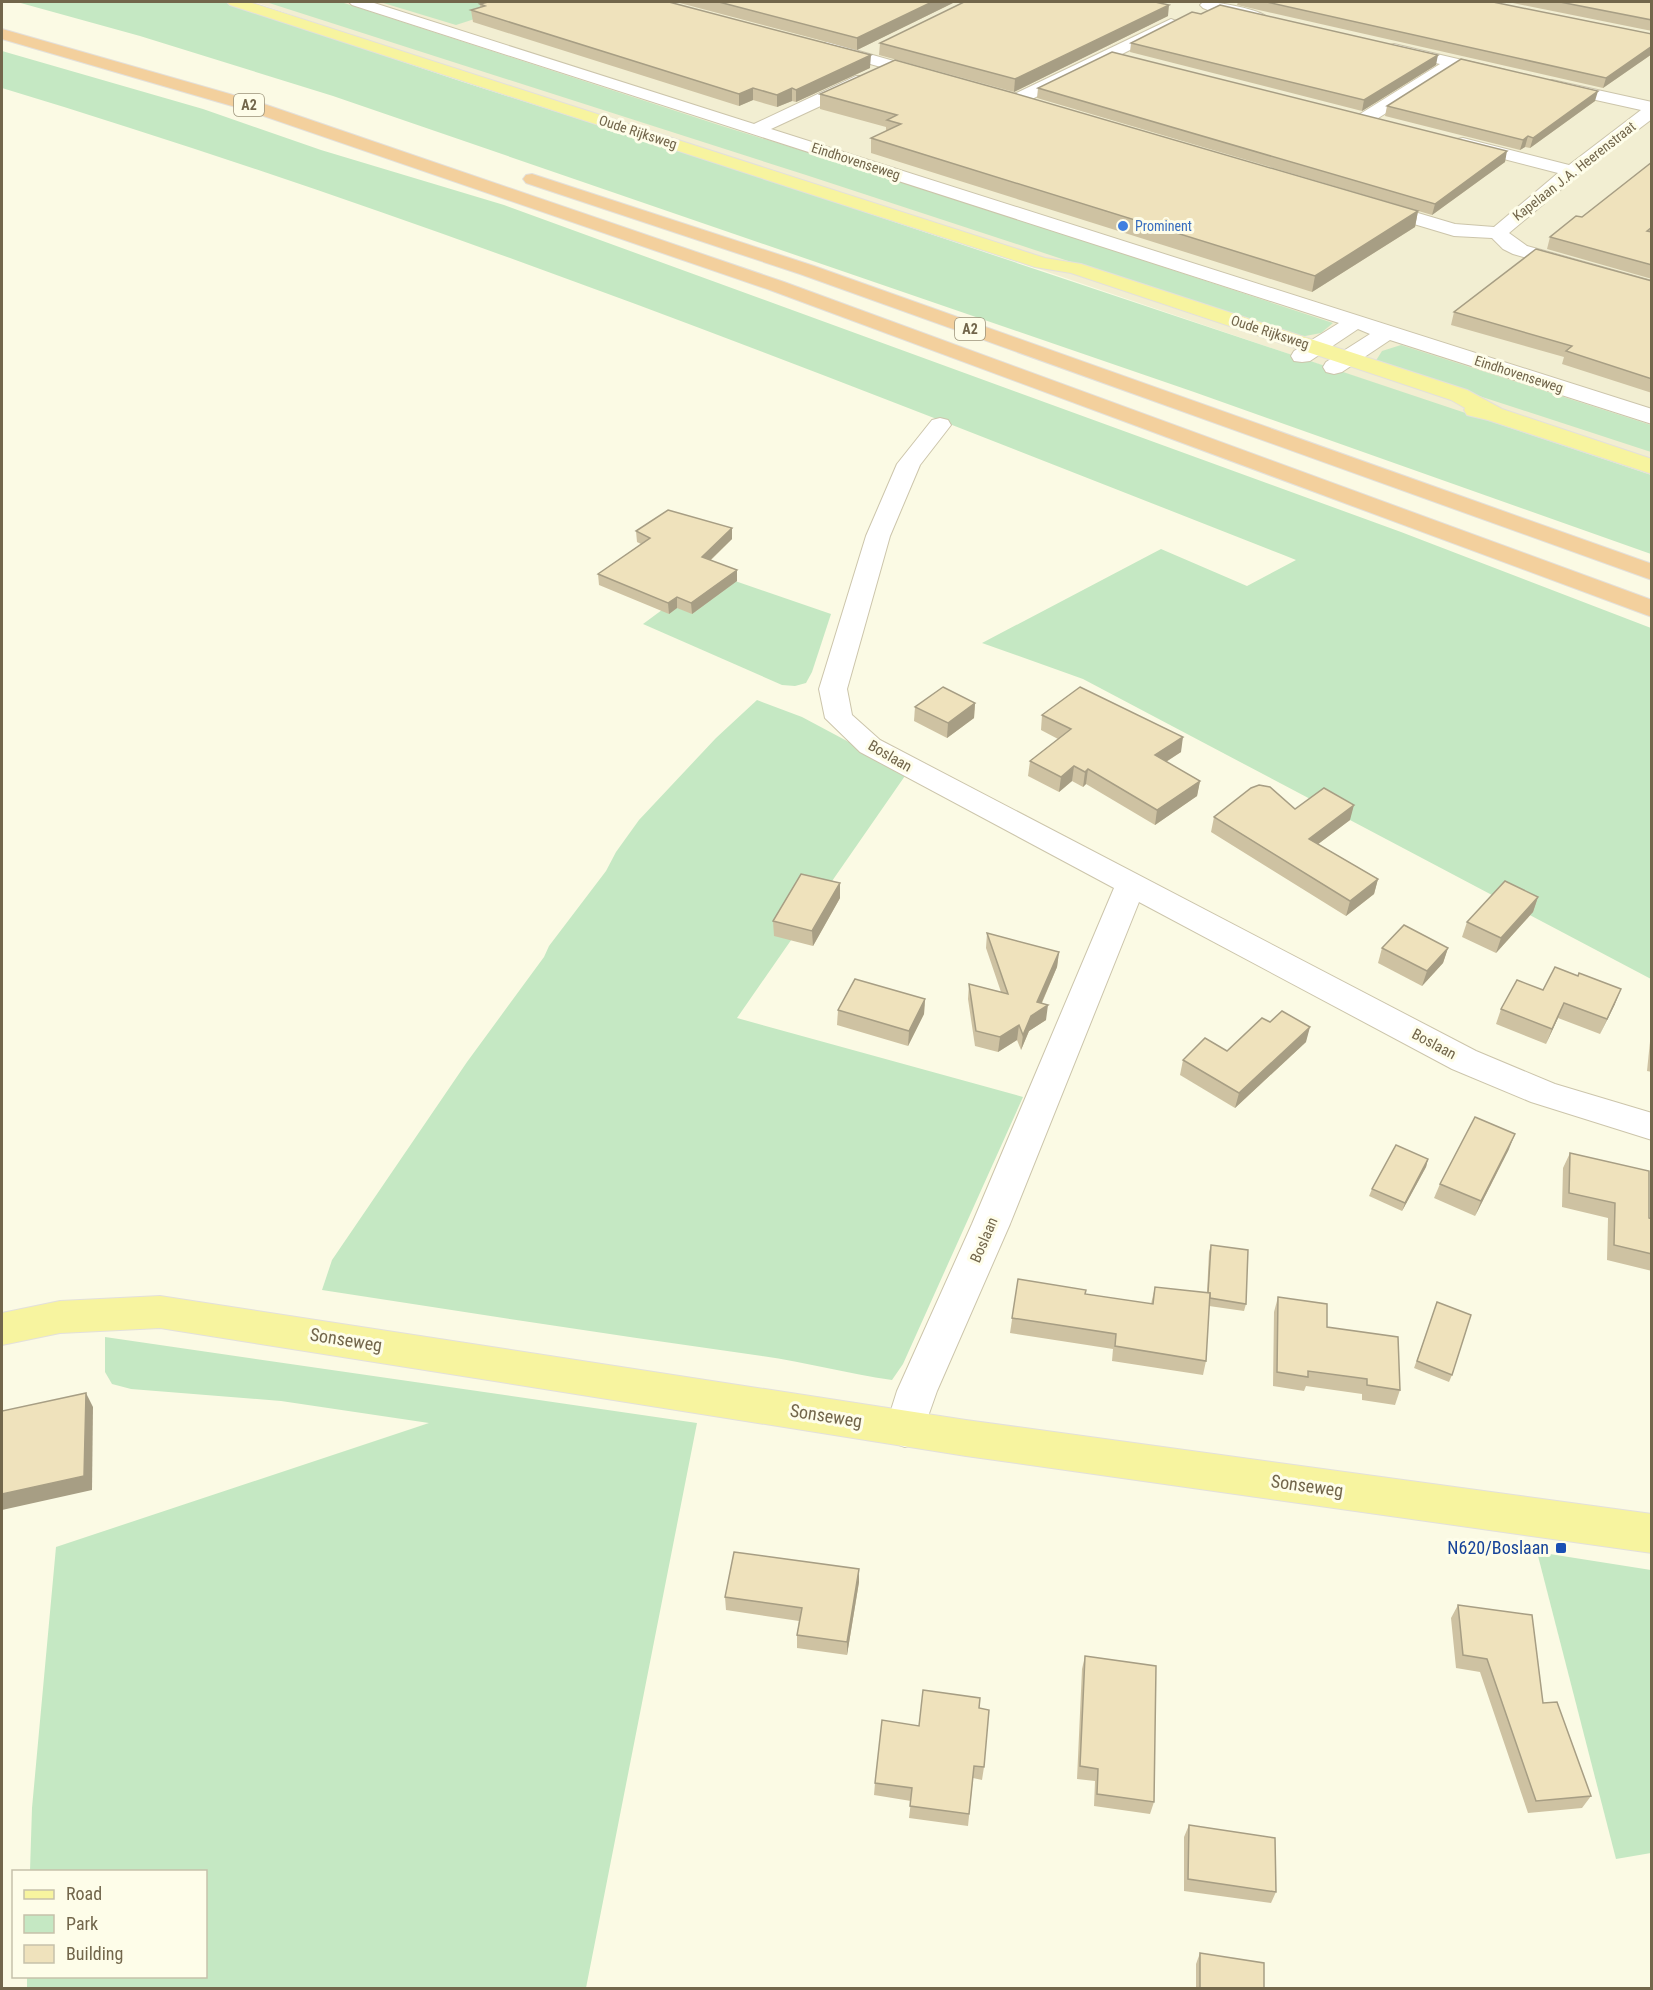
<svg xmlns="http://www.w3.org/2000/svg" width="1653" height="1990" viewBox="0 0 1653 1990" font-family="'Roboto Condensed',sans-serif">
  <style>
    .residential { fill: #f2eed2 }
    .green { fill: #c5e8c3 }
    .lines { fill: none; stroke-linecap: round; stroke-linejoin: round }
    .minor-casing { stroke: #ccc5ab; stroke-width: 2 }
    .major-casing { stroke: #e3e0db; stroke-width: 2 }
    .highway-casing { stroke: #e3e0db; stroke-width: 2 }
    .minor { fill: #fff; fill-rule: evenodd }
    .major { fill: #f7f49f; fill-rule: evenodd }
    .highway { fill: #f3d09d; fill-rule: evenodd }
    .wall { fill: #cec2a2 }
    .shaded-wall { fill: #a79e84 }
    .building { fill: #efe2bc; stroke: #a79e84; stroke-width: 1.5 }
    .shop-dot { fill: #3f7fe0; stroke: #fefde9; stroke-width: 2 }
    .transit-dot { fill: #1a4fb4; stroke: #fefde9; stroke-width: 2 }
    .labels { text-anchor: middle; stroke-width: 6; stroke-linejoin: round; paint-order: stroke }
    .shield { fill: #fefde9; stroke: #9c937a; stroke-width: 1.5 }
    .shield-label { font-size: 14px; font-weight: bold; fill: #72664b }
    .far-street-label { font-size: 14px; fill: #72664b; stroke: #fefde9 }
    .far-shop-label { font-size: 14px; fill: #366cbe; stroke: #fefde9; text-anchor: start }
    .street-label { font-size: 15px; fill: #72664b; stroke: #fefde9 }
    .near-street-label { font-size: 18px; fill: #72664b; stroke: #fefde9 }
    .near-transit-label { font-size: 18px; fill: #164399; stroke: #fefde9; text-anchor: end }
  </style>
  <rect width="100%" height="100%" fill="#fbfae4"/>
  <!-- residential -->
  <polygon class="residential" points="254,2 1651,2 1651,476 1489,422"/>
  <!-- green -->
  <g class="green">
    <polygon points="17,2 224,2 460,81 748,173 1651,475 1651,554 1194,392 333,96 140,36"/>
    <polygon points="266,2 341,2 722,126 930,190 1333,323 1321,333 1300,337 806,175"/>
    <polygon points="380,2 527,2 456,25"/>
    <path d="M2,51L203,109L321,150L504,205L1401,532L1651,628V979L1083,679L982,643L1161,549L1247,586L1296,560C869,392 441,221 2,88Z"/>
    <polygon points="1401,345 1651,425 1651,452 1375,362 1382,351"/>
    <polygon points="712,573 831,614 812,672 806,683 795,686 782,685 643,624"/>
    <path d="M757,700L802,717L907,773L737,1018L1023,1097L903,1364L892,1380C848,1374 806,1362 762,1356C615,1335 469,1313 322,1290L332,1260L467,1062L544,957L549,946L606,871L616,852L639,820L716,738Z"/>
    <polygon points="105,1337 697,1423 586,1988 27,1988 27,1977 206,1976 206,1872 30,1871 32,1808 56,1547 429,1423 281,1401 131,1389 112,1384 105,1372"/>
    <polygon points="1537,1552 1651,1570 1651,1853 1616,1859"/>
  </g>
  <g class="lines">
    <!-- minor casing -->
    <g class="minor-casing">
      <g id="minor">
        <polygon points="349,2 371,2 754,124 856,76 868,76 870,80 868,84 771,129 1652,409 1652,424 1390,340 1342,372 1334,374 1326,372 1323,367 1326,362 1370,334 1358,329 1310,361 1302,362 1294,361 1291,356 1294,351 1339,323 352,5"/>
        <path d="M1203,2C1215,1 1259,9 1267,17L1259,22L1208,10L1203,8L1200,5Z"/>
        <polygon points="1171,19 1176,21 1179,24 1176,27 1022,104 1010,104 1008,100 1010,96"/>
        <polygon points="827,42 936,73 938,76 930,81 821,50 819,47 821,44"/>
        <polygon points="1394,44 1505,70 1507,73 1499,78 1457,68 1372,122 1360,122 1357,118 1360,114 1440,64 1388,52 1386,49 1388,46"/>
        <polygon points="1552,80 1652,102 1652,119 1578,175 1509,233 1527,246 1652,281 1652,293 1513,254 1503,249 1492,238 1454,236 1367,210 1365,206 1367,202 1374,200 1455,224 1494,227 1558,173 1457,147 1454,143 1457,139 1463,138 1569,165 1641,110 1546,89 1544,85 1546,81"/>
        <polygon points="940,418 948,420 951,425 920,465 890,536 847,689 852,715 880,740 1476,1051 1555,1084 1652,1113 1652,1140 1531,1102 1452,1069 1139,902 1010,1224 937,1391 919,1442 905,1447 891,1442 885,1429 897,1391 972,1224 1114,888 860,752 825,718 819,689 866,536 897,464 932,420"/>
      </g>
    </g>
    <!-- major casing -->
    <g class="major-casing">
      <g id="major">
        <polygon points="227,2 249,2 1045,258 1081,264 1467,390 1502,409 1652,459 1652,474 1488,420 1467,415 1464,410 1465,408 1451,400 1071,273 1035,267 230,5"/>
        <polygon points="160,1296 966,1420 1652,1514 1652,1553 966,1456 160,1328 60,1333 2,1345 2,1313 60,1301"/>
      </g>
    </g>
    <!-- highway casing -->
    <g class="highway-casing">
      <g id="highway">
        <polygon points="2,29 258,102 784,282 1652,600 1652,617 770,290 246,110 2,39"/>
        <polygon points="532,174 814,266 1652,564 1652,580 800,274 526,183 523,179 526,175"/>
      </g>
    </g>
    <!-- minor -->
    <use href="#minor" class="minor"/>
    <!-- major -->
    <use href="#major" class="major"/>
    <!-- highway -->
    <use href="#highway" class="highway"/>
  </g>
  <!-- wall -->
  <g class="wall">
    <polygon points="676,2 955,2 857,50"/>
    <polygon points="1238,2 1493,2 1652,34 1652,54 1603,88 1237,5"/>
    <polygon points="1508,2 1652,2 1652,31"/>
    <polygon points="480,4 870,68 796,102 792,101 777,107 753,100 739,106 473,22 471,10 480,8"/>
    <polygon points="1168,16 1014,92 879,55 880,43"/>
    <polygon points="1131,43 1436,65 1362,111 1130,52"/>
    <polygon points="1038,88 1505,162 1432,215 1037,98"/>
    <polygon points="820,94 1418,211 1415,227 1312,292 871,153 871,138 886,131 886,127 820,109"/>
    <polygon points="1595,101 1530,148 1525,147 1520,150 1385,116 1387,106"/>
    <polygon points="1652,162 1652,279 1547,249 1550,237 1582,217"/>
    <polygon points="1652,281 1652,393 1562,364 1564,357 1451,325 1454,312"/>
    <polygon points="732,528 732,539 711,560 737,581 692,614 677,608 669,614 599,585 598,574 641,544 637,542 636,531"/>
    <polygon points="975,703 974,718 947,738 914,721 915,707"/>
    <polygon points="1042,715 1181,752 1166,762 1200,781 1197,796 1155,825 1086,784 1083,787 1072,781 1059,792 1028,776 1030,761 1058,739 1041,730"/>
    <polygon points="1295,809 1350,820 1318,844 1378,879 1374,894 1346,916 1211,832 1214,817"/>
    <polygon points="840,883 840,898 813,946 774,936 773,921"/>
    <polygon points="1538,897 1533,912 1496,953 1462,937 1467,922"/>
    <polygon points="987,933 1059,952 1057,967 1042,1003 1046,1020 1029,1031 1021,1050 1017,1040 998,1052 975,1046 968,999 969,984 1001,992 986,948"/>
    <polygon points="1382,948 1448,948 1443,963 1422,986 1378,963"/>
    <polygon points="1543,990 1615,1004 1600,1034 1558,1018 1546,1044 1496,1024 1501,1009"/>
    <polygon points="925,999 924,1014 908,1046 837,1025 838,1010"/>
    <polygon points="1652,1022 1652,1072 1647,1071"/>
    <polygon points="1306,1042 1235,1108 1180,1075 1183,1060 1227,1051"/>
    <polygon points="1509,1149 1475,1216 1434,1198 1440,1184"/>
    <polygon points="1570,1153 1649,1218 1652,1219 1652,1271 1607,1260 1608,1218 1562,1207 1563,1168"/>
    <polygon points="1428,1159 1426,1167 1402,1211 1369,1196 1372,1189"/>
    <polygon points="1211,1245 1246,1304 1244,1311 1209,1306 1206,1361 1203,1375 1112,1361 1113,1349 1010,1333 1018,1279 1085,1294 1151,1304 1155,1287 1207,1293 1209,1252"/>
    <polygon points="1278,1297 1327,1327 1400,1390 1395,1405 1362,1400 1362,1394 1306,1386 1304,1391 1273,1386 1274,1312"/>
    <polygon points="1435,1310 1452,1375 1449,1382 1414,1368"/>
    <polygon points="859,1569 859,1582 847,1655 797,1648 797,1635 799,1621 726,1610 725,1597"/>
    <polygon points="1458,1605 1543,1703 1591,1796 1582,1808 1528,1813 1480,1672 1456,1668 1451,1618"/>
    <polygon points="1085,1656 1154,1802 1150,1814 1094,1806 1095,1781 1077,1779 1082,1669"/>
    <polygon points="979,1708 984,1767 982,1780 973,1778 968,1826 909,1818 911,1801 874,1795 875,1783 919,1726"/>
    <polygon points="1189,1825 1276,1892 1271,1903 1184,1891 1184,1837"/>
    <polygon points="1200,1953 1264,1989 1196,1989 1196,1964"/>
  </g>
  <!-- shaded-wall -->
  <g class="shaded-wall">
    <polygon points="932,2 955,2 857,50 857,38"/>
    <polygon points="1169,5 1168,16 1014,92 1015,79"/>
    <polygon points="1652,46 1652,54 1603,88 1606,78"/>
    <polygon points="871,55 870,68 796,102 796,90"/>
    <polygon points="1438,55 1436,65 1362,111 1364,100"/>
    <polygon points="753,88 753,100 739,106 739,94"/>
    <polygon points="792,88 792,101 777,107 777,95"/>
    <polygon points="1598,91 1595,101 1530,148 1533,138"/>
    <polygon points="1528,136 1525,147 1520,150 1523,140"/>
    <polygon points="1507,151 1505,162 1432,215 1435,204"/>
    <polygon points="1418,211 1415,227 1312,292 1315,276"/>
    <polygon points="732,528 732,539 703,567 702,557"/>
    <polygon points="737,570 737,581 692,614 691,603"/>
    <polygon points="677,597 677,608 669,614 668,603"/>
    <polygon points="975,703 974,718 947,738 948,723"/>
    <polygon points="1183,737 1181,752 1153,770 1155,755"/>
    <polygon points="1074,766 1072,781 1059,792 1061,777"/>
    <polygon points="1088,769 1086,784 1083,787 1085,772"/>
    <polygon points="1200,781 1197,796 1155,825 1157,810"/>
    <polygon points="1354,805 1350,820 1305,854 1309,839"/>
    <polygon points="1378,879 1374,894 1346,916 1350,901"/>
    <polygon points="840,883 840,898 813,946 812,931"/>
    <polygon points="1538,897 1533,912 1496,953 1501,938"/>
    <polygon points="1448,948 1443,963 1422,986 1427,971"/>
    <polygon points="1059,952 1057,967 1038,1011 1048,1005 1046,1020 1029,1031 1021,1050 1023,1035"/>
    <polygon points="1621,989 1615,1004 1600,1034"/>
    <polygon points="925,999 924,1014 908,1046 909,1031"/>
    <polygon points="1564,1003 1558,1018 1546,1044 1552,1029"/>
    <polygon points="1019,1025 1017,1040 998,1052 1000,1037"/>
    <polygon points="1310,1027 1306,1042 1235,1108 1239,1093"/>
    <polygon points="1515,1134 1509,1149 1475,1216 1481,1201"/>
    <polygon points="1428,1159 1426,1167 1402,1211 1405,1203"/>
    <polygon points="86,1393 93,1407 92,1490 2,1510 2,1494"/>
    <polygon points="859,1569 859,1582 847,1655 847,1642"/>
  </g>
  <!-- building -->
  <g class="building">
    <polygon points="488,2 669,2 871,55 796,90 792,88 777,95 753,88 739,94 471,10 485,6 480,4"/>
    <polygon points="719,2 932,2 857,38"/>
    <polygon points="964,2 1155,2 1169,5 1015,79 880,43"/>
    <polygon points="1267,2 1493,2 1652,34 1652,46 1606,78"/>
    <polygon points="1560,2 1652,2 1652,20"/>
    <polygon points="1220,5 1438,55 1364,100 1131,43 1192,12 1201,14"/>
    <polygon points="1112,52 1507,151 1435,204 1038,88"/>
    <polygon points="1461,59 1598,91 1533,138 1528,136 1523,140 1387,106"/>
    <polygon points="895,60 1010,92 1418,211 1315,276 871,138 901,124 887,120 897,115 820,94"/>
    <polygon points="1652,162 1652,227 1647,231 1652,232 1652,265 1550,237 1576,216 1582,217"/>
    <polygon points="1536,249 1652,281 1652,379 1566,351 1572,346 1454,312"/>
    <polygon points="668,510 732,528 702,557 737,570 691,603 677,597 668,603 598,574 650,538 636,531"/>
    <polygon points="943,687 975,703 948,723 915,707"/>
    <polygon points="1080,687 1183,737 1155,755 1200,781 1157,810 1088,769 1085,772 1074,766 1061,777 1030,761 1071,729 1042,715"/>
    <polygon points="1259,785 1270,787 1295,809 1324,788 1354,805 1309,839 1378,879 1350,901 1214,817 1251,788"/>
    <polygon points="801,874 840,883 812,931 773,921"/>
    <polygon points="1505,881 1538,897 1501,938 1467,922"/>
    <polygon points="1404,925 1448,948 1427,971 1382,948"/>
    <polygon points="987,933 1059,952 1037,1002 1048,1005 1031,1016 1023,1035 1019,1025 1000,1037 976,1031 969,984 1008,994"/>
    <polygon points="1555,967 1578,976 1579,973 1621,989 1607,1019 1564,1003 1552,1029 1501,1009 1517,980 1543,990"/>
    <polygon points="855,979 925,999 909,1031 838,1010"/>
    <polygon points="1282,1011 1310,1027 1239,1093 1183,1060 1205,1038 1227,1051 1262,1018 1270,1022"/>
    <polygon points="1475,1117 1515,1134 1481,1201 1440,1184"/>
    <polygon points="1396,1145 1428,1159 1405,1203 1372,1189"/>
    <polygon points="1570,1153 1649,1171 1649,1218 1652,1219 1652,1254 1614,1245 1615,1203 1569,1193"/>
    <polygon points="1211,1245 1248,1250 1246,1304 1210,1298 1210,1293 1208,1293"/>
    <polygon points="1018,1279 1086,1290 1085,1294 1153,1304 1155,1287 1210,1293 1206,1361 1115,1346 1116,1334 1012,1318"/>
    <polygon points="1278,1297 1327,1304 1327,1327 1398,1337 1400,1390 1367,1385 1367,1379 1308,1371 1308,1377 1277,1372"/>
    <polygon points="1437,1302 1471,1315 1452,1375 1417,1361"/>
    <polygon points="86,1393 84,1476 2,1494 2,1411"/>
    <polygon points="734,1552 859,1569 847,1642 797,1635 802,1608 725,1597"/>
    <polygon points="1458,1605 1532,1615 1543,1703 1557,1702 1591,1796 1536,1801 1487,1659 1463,1655"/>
    <polygon points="1085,1656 1156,1666 1154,1802 1097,1794 1098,1769 1080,1766"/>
    <polygon points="923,1690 980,1698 979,1708 989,1710 984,1767 974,1766 969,1814 910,1806 912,1788 875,1783 882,1720 919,1726"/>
    <polygon points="1189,1825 1275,1838 1276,1892 1188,1879"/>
    <polygon points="1200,1953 1264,1963 1264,1989 1200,1989"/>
  </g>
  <!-- markers -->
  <circle class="shop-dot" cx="1123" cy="226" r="6"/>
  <rect class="transit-dot" x="1555" y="1542" width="12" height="12" rx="3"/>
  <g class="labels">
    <!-- shield labels -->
    <g class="shield">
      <rect x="234" y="94" width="30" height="22" rx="4.5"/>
      <rect x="955" y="318" width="30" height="22" rx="4.5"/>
    </g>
    <g class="shield-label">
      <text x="249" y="110">A2</text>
      <text x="970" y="334">A2</text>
    </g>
    <!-- far-street labels -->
    <g class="far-street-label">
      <text transform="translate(638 132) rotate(18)" y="5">Oude Rijksweg</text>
      <text transform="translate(856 161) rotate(18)" y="5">Eindhovenseweg</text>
      <text transform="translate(1574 171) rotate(-38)" y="5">Kapelaan J.A. Heerenstraat</text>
      <text transform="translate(1270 332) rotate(18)" y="5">Oude Rijksweg</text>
      <text transform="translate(1519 374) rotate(18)" y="5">Eindhovenseweg</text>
    </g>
    <!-- far-shop labels -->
    <g class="far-shop-label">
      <text x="1135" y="231">Prominent</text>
    </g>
    <!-- street labels -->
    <g class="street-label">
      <text transform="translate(890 756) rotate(30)" y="5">Boslaan</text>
      <text transform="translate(1434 1044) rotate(28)" y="5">Boslaan</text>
      <text transform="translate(984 1240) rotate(-67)" y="5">Boslaan</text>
    </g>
    <!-- near-street labels -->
    <g class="near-street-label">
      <text transform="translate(346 1340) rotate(9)" y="6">Sonseweg</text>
      <text transform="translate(826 1416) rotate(9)" y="6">Sonseweg</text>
      <text transform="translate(1307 1486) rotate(8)" y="6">Sonseweg</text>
    </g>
    <!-- near-transit labels -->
    <g class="near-transit-label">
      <text x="1549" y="1554">N620/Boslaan</text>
    </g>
  </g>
  <!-- border -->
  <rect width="1653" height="1990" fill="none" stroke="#72664b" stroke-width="6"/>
  <!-- legend -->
  <rect x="12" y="1870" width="195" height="108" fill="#fefde9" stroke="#c6c1aa" stroke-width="1.5"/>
  <rect x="24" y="1890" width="30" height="9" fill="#f7f49f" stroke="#c6c1aa" stroke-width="1.5"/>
  <text x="66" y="1900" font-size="18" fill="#72664b">Road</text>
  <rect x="24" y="1915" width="30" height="18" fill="#c5e8c3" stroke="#c6c1aa" stroke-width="1.5"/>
  <text x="66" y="1930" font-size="18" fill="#72664b">Park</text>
  <rect x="24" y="1945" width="30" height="18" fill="#efe2bc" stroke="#c6c1aa" stroke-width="1.5"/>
  <text x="66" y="1960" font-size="18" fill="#72664b">Building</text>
</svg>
